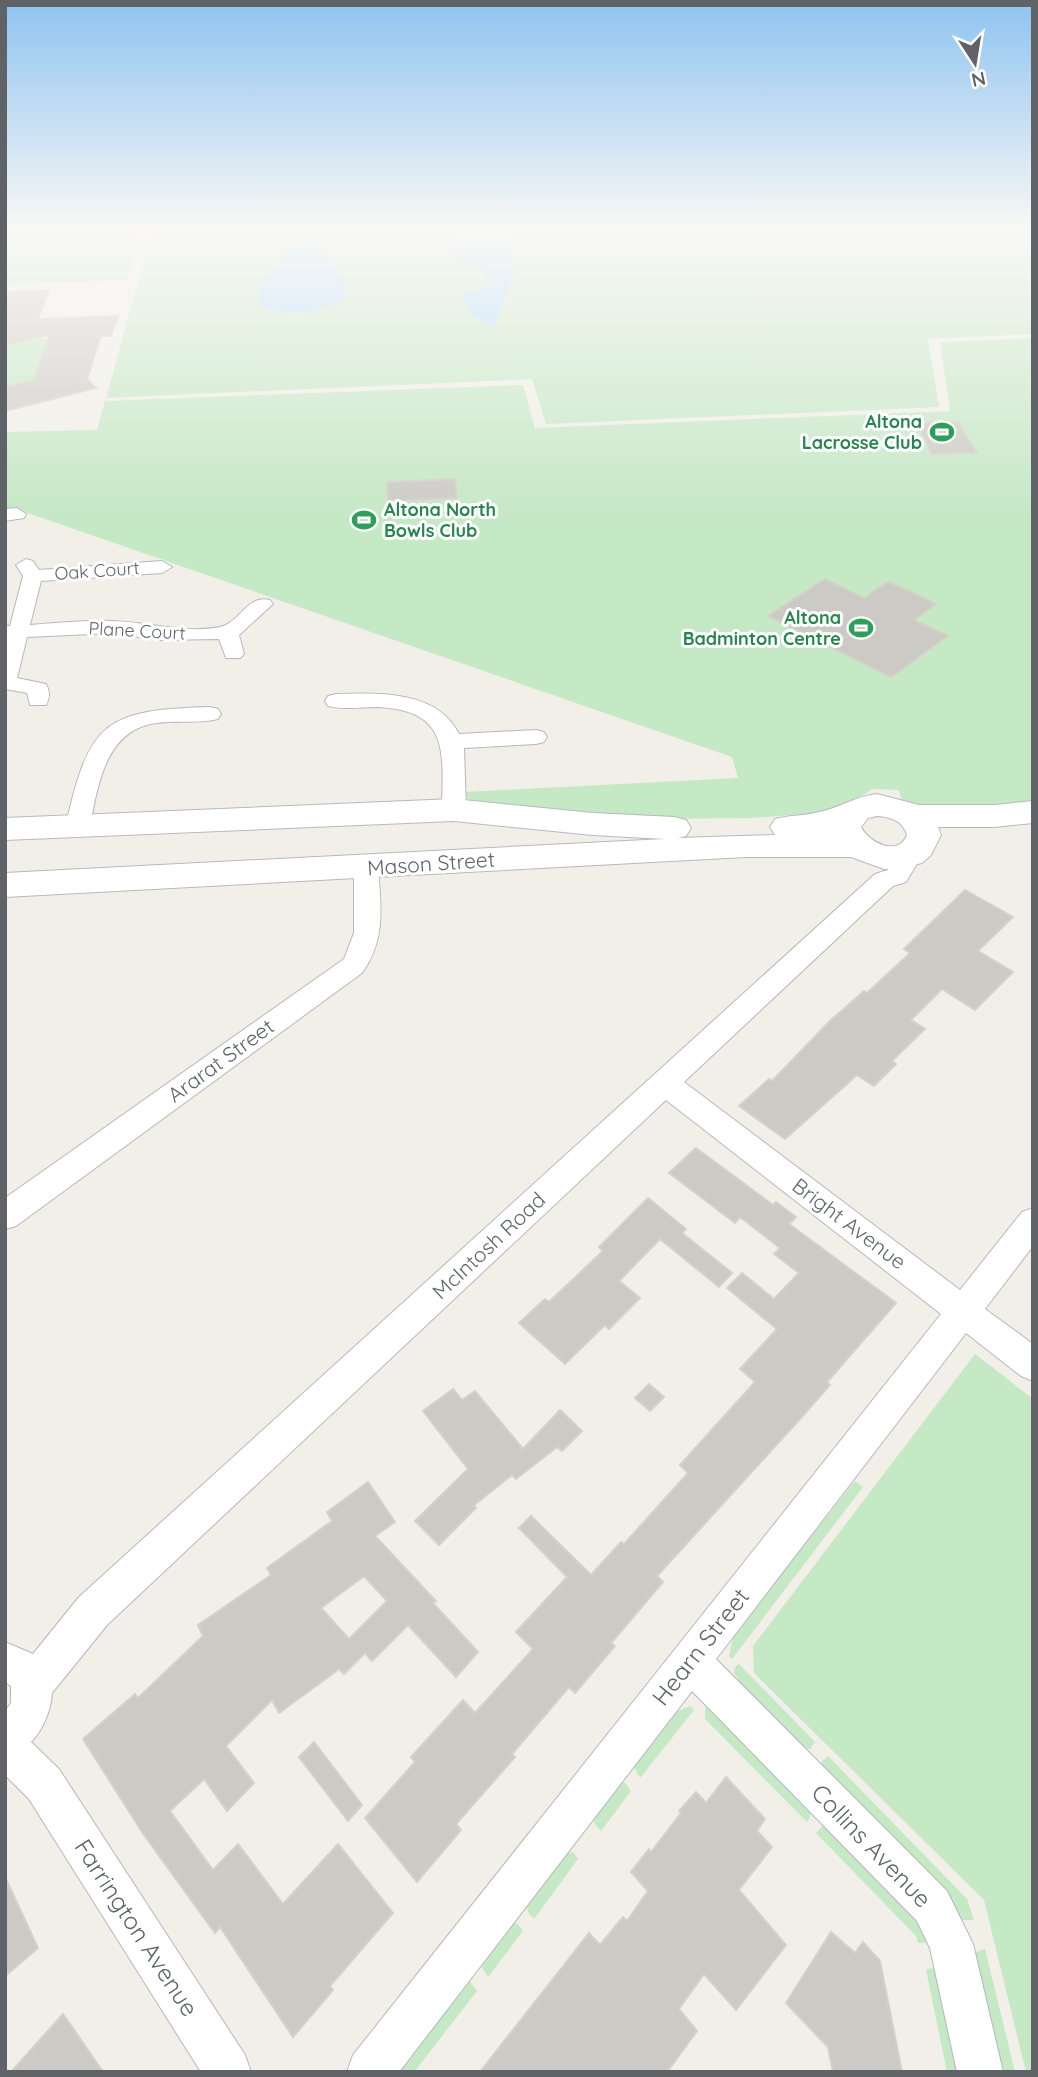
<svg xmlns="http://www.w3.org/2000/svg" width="1038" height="2077" viewBox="0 0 1038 2077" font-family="Quicksand,sans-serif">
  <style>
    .green { fill: #c5e8c5 }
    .water { fill: #aadaff }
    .building { fill: #cccac5; stroke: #d6d1c6; stroke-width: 2; fill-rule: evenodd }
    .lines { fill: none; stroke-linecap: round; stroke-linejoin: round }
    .street-casing { stroke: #b5b8bc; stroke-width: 2 }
    .secondary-casing { stroke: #b6babf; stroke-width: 2 }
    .street { fill: #fff; fill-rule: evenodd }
    .secondary { fill: #fff; fill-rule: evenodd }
    .labels { text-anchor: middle; stroke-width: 6; stroke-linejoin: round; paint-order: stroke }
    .far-leisure-label { font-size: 18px; font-weight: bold; fill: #27864d; stroke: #fff; text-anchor: end }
    .far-street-label { font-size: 18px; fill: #5f6368; stroke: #fff }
    .street-label { font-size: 21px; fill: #5f6368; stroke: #fff }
    .near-street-label { font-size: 24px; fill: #5f6368; stroke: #fff }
  </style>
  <rect width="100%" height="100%" fill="#f1efe8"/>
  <!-- green -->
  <g class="green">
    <polygon points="5,231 141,231 128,280 5,284"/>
    <polygon points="152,231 1033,231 1033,334 928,339 939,407 546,424 532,379 106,398"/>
    <polygon points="1033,338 1033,806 937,813 902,801 899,790 872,789 842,811 751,818 645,819 476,803 465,797 463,792 738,778 732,757 19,510 5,511 5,432 97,430 105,401 523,385 535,428 950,411 940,342"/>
    <polygon points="30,339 48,339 34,380 5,387 5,345"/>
    <polygon points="975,1354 1033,1399 1033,2072 1026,2072 984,1900 754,1673 753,1646"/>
    <polygon points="855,1481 863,1487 732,1659 729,1657 733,1636"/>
    <polygon points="739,1664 815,1742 810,1749 803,1747 743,1686 734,1673 735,1667"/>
    <polygon points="690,1706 694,1710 640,1778 634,1767 675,1712"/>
    <polygon points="708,1707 714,1710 809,1804 810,1817 807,1822 705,1719 705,1709"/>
    <polygon points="828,1756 967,1899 974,1920 962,1920 949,1898 822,1766 821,1762"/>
    <polygon points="621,1783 625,1783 631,1791 601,1831 594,1823 595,1818"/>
    <polygon points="826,1823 923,1927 928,1940 925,1943 918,1943 916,1936 816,1833"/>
    <polygon points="573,1852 578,1859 534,1919 528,1912 527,1905 568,1853"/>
    <polygon points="517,1923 523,1931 488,1977 480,1965 513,1924"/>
    <polygon points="985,1949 1015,2072 1001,2072 972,1953"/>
    <polygon points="932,1968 937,1971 959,2072 947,2072 926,1970"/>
    <polygon points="466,1982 470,1982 477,1991 414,2072 398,2072"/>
  </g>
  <!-- water -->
  <g class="water">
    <path d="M436,231H503L511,250L514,274L494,327C477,319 466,314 463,295L491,285L492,279L451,254L460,243L459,235Z"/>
    <path d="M308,240L323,245L329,260L338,261L334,270L342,278L347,297C309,314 300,318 260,305L258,286C273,268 286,248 308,240Z"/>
  </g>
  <!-- building -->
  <g class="building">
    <polygon points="49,290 38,319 118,316 111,336 101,336 87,379 96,388 5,411 5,387 34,380 49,335 5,345 5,292"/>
    <polygon points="958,422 977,453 932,454 915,423"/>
    <polygon points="455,479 457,498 388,501 387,482"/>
    <polygon points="825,579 864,598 888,582 922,597 936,604 914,620 948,636 891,677 768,616"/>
    <polygon points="965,890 1013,917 978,951 1013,972 975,1010 942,989 911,1020 925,1029 892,1061 896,1064 874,1086 857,1075 785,1139 739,1106 769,1079 772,1081 830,1021 864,991 867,993 910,953 904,949"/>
    <polygon points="696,1148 773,1205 776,1202 796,1217 789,1224 896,1303 827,1382 830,1385 800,1419 657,1576 663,1582 611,1643 615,1646 575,1693 569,1687 512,1754 515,1757 456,1824 461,1830 417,1882 365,1818 415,1762 411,1757 463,1700 475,1713 533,1649 516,1632 567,1577 519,1528 531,1516 591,1575 621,1542 624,1544 688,1473 680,1465 755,1382 740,1369 777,1329 727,1288 742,1273 774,1299 799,1273 774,1254 780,1248 740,1217 735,1223 669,1173"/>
    <polygon points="648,1198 686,1229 682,1233 732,1273 719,1287 660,1239 619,1281 640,1298 609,1329 605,1325 565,1364 519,1323 545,1299 549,1302 603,1251 599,1247"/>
    <polygon points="649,1384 664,1397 650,1411 635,1398"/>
    <polygon points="453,1389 462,1400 475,1391 523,1449 560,1410 582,1431 562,1451 557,1447 516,1479 512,1475 473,1506 476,1508 439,1545 415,1521 468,1469 423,1411"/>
    <path d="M368,1482L395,1522L375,1536L436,1601L433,1603L478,1652L456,1677L408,1625L372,1661L365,1653L344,1674L339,1669L279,1713L272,1700L226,1746L254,1783L227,1811L204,1779L170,1811L213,1870L238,1844L283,1904L338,1844L393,1913L330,1986L333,1990L293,2037L220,1927L215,1933L144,1835L83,1739L135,1694L138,1698L203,1636L198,1625L271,1575L267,1568L332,1521L327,1512ZM364,1576L387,1601L349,1639L321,1608Z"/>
    <polygon points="314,1742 362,1805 348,1821 299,1757"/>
    <polygon points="726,1777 765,1819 757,1831 772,1847 739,1890 786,1945 736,2010 704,1974 679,2009 697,2031 667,2072 480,2072 589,1933 600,1945 623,1917 627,1921 648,1891 631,1872 649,1849 651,1852 681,1813 679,1811 696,1792 706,1803"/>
    <polygon points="5,1877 38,1948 5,1976"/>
    <polygon points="831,1932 855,1953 863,1942 880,1961 902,2072 833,2072 828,2047 786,2003"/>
    <polygon points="63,2014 103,2072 11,2072"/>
  </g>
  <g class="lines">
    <!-- street casing -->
    <g class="street-casing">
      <g id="street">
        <polygon points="17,508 26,514 24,518 5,521 5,509"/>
        <path d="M26,559L33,561L39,570L162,561L172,567L162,573L41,581L30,625C57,623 85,620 112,621C148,622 184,634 220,627C240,623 247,594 270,600L273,604L239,635L244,654L240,658H226L219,639L159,640L113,633L27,637L17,678L46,684C50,691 50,698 46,705H30L27,693L5,689V626H10L23,576L16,565Z"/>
        <path d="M336,694C379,693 437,690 459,734L536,730L544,732L547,737L544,742L536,744L464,748L466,810L462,816L454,818L446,816L442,810C443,752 450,710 377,707C361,707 344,710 328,706L325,701L328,696Z"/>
        <path d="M210,707L218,709L221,714L218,719C198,724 177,720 157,723C106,729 98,784 90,825L87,831L78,833L69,831L66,825C89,721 106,710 210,707Z"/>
        <path d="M912,844L921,846L924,852L906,882L893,886L684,1082L960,1290L1022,1212L1033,1208V1246L985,1309L1033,1344V1381L1021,1376L966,1333L716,1659L947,1891L973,1944L1003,2072H957L930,1948L917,1921L692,1691L399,2072H347L353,2055L941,1314L666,1100L107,1625L52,1693C51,1710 43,1730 31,1742L59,1769L245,2055L251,2072H201L29,1799L5,1775V1711L11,1703V1686L5,1682V1642L33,1654L79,1597L875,874L888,870L903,846Z"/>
        <path d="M366,859L375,862L378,868C381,906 386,940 362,973L16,1226L5,1229V1198L344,959L354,933V868L357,862Z"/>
      </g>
    </g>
    <!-- secondary casing -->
    <g class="secondary-casing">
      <path id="secondary" d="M877,794L919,805H995L1033,801V823L995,827H938L941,835L931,855L922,863L897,869H884L851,857H746L5,897V873L665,839L593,835L454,821L5,840V818L454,799L593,813L674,817L686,820L691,828L686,836L678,838L775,835L770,827L775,819C790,815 805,816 819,812C840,808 856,796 877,794ZM877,816C891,817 903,821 907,835C898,857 869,843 861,827L868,818Z"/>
    </g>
    <!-- street -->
    <use href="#street" class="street"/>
    <!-- secondary -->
    <use href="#secondary" class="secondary"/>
  </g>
  <!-- sky -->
  <linearGradient id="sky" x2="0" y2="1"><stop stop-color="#8fc3f1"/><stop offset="0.44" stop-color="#f9f8f5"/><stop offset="1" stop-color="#f9f8f5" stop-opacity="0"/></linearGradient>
  <rect width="1038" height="521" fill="url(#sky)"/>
  <!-- icons -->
  <defs>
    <g id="stadium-bare" transform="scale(1.89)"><path d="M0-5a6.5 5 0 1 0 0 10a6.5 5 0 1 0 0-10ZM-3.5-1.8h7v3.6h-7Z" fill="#2e9e5b" stroke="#fff" stroke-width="2.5" paint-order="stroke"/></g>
  </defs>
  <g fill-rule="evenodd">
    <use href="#stadium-bare" x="942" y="432"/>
    <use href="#stadium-bare" x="364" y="520"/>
    <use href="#stadium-bare" x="861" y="628"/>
  </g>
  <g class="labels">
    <!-- far-leisure labels -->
    <g class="far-leisure-label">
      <text x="922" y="428">Altona<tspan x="922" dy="21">Lacrosse Club</tspan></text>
      <text x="384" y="516" text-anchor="start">Altona North<tspan x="384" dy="21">Bowls Club</tspan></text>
      <text x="841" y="624">Altona<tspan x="841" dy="21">Badminton Centre</tspan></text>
    </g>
    <!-- far-street labels -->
    <g class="far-street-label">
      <text transform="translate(97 571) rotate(-4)" y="6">Oak Court</text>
      <text transform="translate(137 631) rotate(3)" y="6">Plane Court</text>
    </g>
    <!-- street labels -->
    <g class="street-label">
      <text transform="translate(431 864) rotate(-4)" y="7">Mason Street</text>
      <text transform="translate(221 1061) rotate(-36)" y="7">Ararat Street</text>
      <text transform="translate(849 1224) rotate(37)" y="7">Bright Avenue</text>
      <text transform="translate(489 1246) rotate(-43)" y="7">McIntosh Road</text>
    </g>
    <!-- near-street labels -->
    <g class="near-street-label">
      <text transform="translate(701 1647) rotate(-52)" y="8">Hearn Street</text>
      <text transform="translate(871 1846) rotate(46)" y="8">Collins Avenue</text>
      <text transform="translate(136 1928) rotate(57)" y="8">Farrington Avenue</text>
    </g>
  </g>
  <!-- border -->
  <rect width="1038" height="2077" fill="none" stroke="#5f6368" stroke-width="14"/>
  <!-- north arrow -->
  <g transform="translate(975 63) rotate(168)" stroke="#ffffff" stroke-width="5" paint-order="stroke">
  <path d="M0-5L12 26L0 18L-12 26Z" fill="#5f6368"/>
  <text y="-10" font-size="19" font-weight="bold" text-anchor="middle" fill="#5f6368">N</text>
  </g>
</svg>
